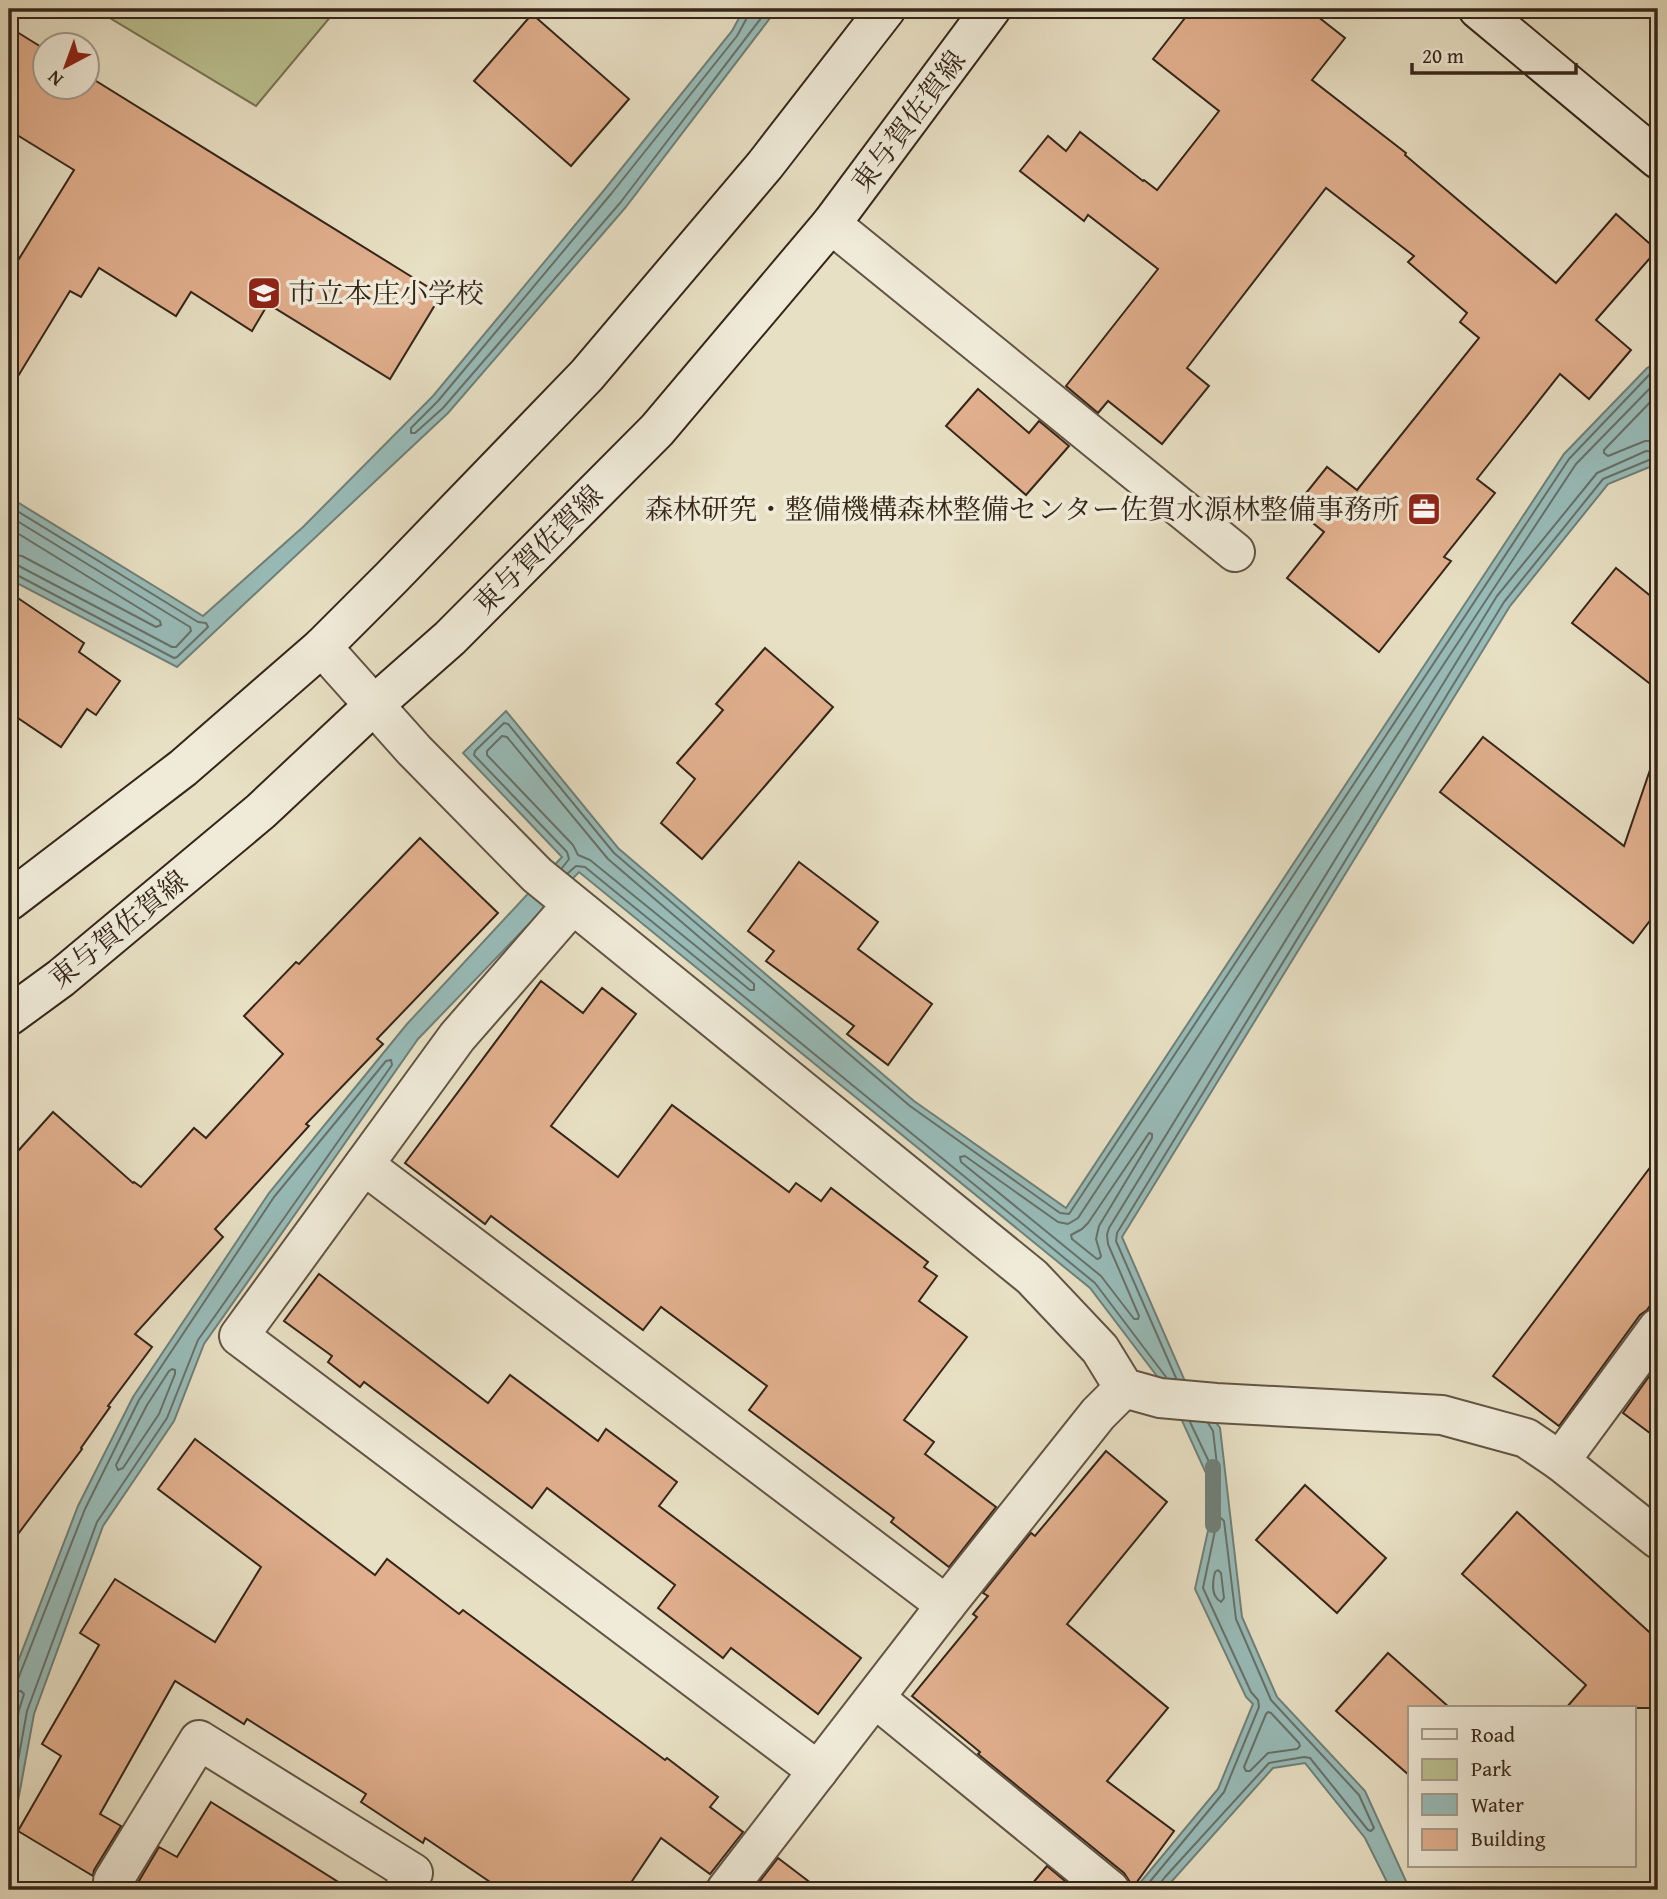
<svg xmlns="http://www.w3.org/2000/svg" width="1667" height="1899" viewBox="0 0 1667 1899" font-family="'Gentium Book Plus','Noto Serif JP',serif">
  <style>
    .green { fill: #bbc190; stroke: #787455; stroke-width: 2 }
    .water { fill: #98bcb9; stroke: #708079; stroke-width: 2 }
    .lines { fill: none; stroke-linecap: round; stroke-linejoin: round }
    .shore { stroke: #66716a; stroke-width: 2 }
    .stream { stroke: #708079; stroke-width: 16 }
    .building { fill: #e1af8d; stroke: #35261a; stroke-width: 2 }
    .street-casing { stroke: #625444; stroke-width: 42 }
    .secondary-casing { stroke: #35261a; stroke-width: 42 }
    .street { stroke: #f0ebd9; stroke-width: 38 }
    .secondary { stroke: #f0ebd9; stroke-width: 38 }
    .labels { text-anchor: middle; stroke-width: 7; stroke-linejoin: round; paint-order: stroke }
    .street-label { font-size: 28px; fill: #35261a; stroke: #f0ebd9 }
    .poi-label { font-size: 28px; fill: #35261a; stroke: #f0ebd9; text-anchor: start }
  </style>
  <rect width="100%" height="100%" fill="#e8e0c4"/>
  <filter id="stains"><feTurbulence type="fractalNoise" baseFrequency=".00286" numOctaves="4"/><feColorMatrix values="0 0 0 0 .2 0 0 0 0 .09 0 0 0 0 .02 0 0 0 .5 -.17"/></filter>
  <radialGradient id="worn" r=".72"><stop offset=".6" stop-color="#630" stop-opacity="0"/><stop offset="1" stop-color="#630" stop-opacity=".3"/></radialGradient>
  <!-- green -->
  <polygon class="green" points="95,9 337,9 256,106"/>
  <!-- water -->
  <g class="water">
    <polygon points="744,9 777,9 625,208 448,413 177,667 9,579 9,497 203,616 303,527 433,396 605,189 732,31"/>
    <polygon points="1658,362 1658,471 1652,466 1608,484 1510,606 1122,1237 1184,1379 1220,1428 1242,1617 1277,1697 1365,1791 1410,1890 1391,1890 1365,1838 1305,1763 1273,1768 1164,1890 1134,1890 1218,1789 1253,1704 1246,1697 1195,1589 1216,1495 1169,1392 1090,1288 579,872 418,1039 204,1344 174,1421 103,1526 34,1714 9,1850 9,1685 78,1506 133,1397 269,1193 407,1024 562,857 463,753 506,711 618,848 914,1101 1066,1208 1564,454 1647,368"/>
  </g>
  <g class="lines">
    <!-- shore -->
    <g class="shore">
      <polyline points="749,9 749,14 737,36 611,194 438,401 411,428 411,433 415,433 443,408 620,203 768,9"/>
      <polyline points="1658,380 1576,464 1078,1218 1068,1224 1058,1222 965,1156 960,1157 961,1162 1101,1276 1134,1319 1138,1319 1139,1316 1108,1244 1107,1235 1109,1228 1497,596 1597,473 1646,451 1658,452"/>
      <polyline points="1658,394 1604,450 1604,453 1608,456 1645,441 1658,441"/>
      <polyline points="9,506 198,622 206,623 208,627 177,657 174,658 15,574 9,573"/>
      <polyline points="9,516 190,627 191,631 176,647 172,647 19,566 9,564"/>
      <polyline points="9,528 160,621 161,625 156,627 22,556 9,554"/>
      <polygon points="502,736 507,737 608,859 754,984 754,990 750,990 590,860 578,855 573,845 487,755 487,751"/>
      <polyline points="562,868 569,859 567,852 474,755 475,751 504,723 508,724 614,853 910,1106 1060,1213 1069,1214 1569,459 1650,374 1658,370"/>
      <polyline points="568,873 576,866 585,867 1095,1283 1166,1377"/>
      <polygon points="1149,1133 1152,1134 1152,1138 1099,1226 1096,1239 1101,1256 1100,1258 1097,1259 1072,1239 1071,1235 1082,1229 1088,1223"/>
      <polygon points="172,1369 175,1370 175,1374 159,1414 123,1468 118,1470 116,1465 147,1405 169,1371"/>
      <polyline points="1176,1378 1116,1241 1117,1233 1504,602 1603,479 1649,460 1654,459 1658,462"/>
      <polyline points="1190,1422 1211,1466 1214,1468 1217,1465 1213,1431 1208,1423"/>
      <path d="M1218,1570L1221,1573L1224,1598L1221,1602C1211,1596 1212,1584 1215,1572Z"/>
      <polyline points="9,1684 14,1684 18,1679 85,1509 139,1400 274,1197 386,1061 391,1060 392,1065 198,1340 167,1418 97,1522 27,1711 9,1811"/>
      <polyline points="9,1693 21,1691 24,1694 19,1710 9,1763"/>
      <polygon points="1268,1712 1271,1713 1299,1743 1300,1746 1297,1749 1268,1753 1250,1771 1246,1771 1244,1767 1266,1714"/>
      <polyline points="1143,1890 1224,1792 1259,1707 1258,1700 1251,1692 1203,1588 1217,1521 1221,1518 1224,1521 1236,1619 1271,1700 1359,1795 1374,1828 1371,1831 1368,1830 1310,1758 1304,1757 1269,1763 1165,1877 1159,1885 1159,1890"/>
    </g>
    <!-- stream -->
    <polyline class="stream" points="1213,1467 1213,1525"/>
  </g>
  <!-- building -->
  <g class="building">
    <polygon points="1192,9 1308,9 1345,38 1312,80 1406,153 1405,155 1556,283 1616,214 1657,250 1596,320 1631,350 1589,399 1560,374 1477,479 1495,493 1444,557 1451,561 1379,652 1287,578 1324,532 1294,508 1327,467 1357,490 1479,338 1460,322 1467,313 1408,262 1414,256 1326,188 1187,368 1209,386 1162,444 1108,401 1098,413 1066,386 1158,269 1088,215 1084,221 1020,171 1048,136 1066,151 1080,132 1143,181 1144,180 1157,190 1219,111 1153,59"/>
    <polygon points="532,14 629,99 571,166 474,81"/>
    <polygon points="9,27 46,50 46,88 88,88 88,76 441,295 390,379 268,304 252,331 191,292 176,316 99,268 81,297 70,291 9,391 9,275 74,170 9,130"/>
    <polygon points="978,389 1029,433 1039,421 1069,446 1026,495 946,426"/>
    <polygon points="1616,568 1658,602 1658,690 1572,623"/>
    <polygon points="9,592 84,643 79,652 120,681 96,715 87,709 61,747 9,712"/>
    <polygon points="765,648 833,707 702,859 661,823 695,779 677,763 723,710 716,704"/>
    <polygon points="1483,737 1624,846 1651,767 1658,768 1658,910 1633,943 1440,792"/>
    <polygon points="420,838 498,913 377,1039 383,1044 306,1124 309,1126 215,1229 223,1237 135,1334 152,1347 108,1406 110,1407 81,1448 82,1449 9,1546 9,1161 53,1112 133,1183 134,1182 141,1187 194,1128 206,1138 283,1054 244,1016 296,962 299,964"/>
    <polygon points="799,862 878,922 858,949 932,1004 888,1065 847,1034 854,1026 766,961 774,951 748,931"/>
    <polygon points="541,981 583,1013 602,988 636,1014 551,1126 618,1177 672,1105 789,1192 796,1183 821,1201 831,1188 928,1262 924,1267 937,1276 919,1301 967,1337 904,1420 934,1442 925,1454 996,1507 949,1567 891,1522 894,1518 749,1410 767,1386 661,1307 643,1330 491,1216 485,1224 405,1163"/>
    <polygon points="1658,1157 1658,1294 1647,1310 1640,1315 1559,1426 1493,1376"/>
    <polygon points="319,1274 488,1403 510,1375 598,1441 606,1429 677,1482 659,1506 861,1658 818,1714 731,1648 723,1658 658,1608 675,1585 547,1488 532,1508 364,1382 360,1387 328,1362 332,1356 284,1321"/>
    <polygon points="1655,1368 1658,1371 1658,1439 1623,1413"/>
    <polygon points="195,1439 375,1575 387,1559 459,1614 463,1610 665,1760 667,1758 718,1797 710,1807 743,1832 710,1874 661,1838 626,1890 502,1890 425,1838 423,1843 361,1802 366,1794 247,1719 244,1724 175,1681 100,1814 121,1826 94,1870 93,1876 18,1831 61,1756 42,1744 99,1645 80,1633 115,1579 215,1642 261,1567 158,1489"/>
    <polygon points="1106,1451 1167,1502 1067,1624 1168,1708 1107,1781 1174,1831 1131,1890 1130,1882 1124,1873 978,1754 980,1752 912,1696 977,1617 973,1614 988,1596 983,1593 1031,1533 1035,1536"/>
    <polygon points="1305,1485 1386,1558 1337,1613 1256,1540"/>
    <polygon points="1517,1512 1658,1640 1658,1708 1566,1708 1586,1685 1462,1574"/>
    <polygon points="1388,1653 1450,1708 1410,1708 1410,1776 1336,1711"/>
    <polygon points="211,1802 351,1890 135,1890 136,1886 159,1847 177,1857"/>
    <polygon points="778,1858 820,1890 753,1890"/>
    <polygon points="1047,1866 1076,1890 1027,1890"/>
  </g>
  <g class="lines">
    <!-- street casing -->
    <g class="street-casing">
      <g id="street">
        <polyline points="831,224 1235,552"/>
        <polyline points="322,647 414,750 537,875 1032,1277 1100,1349 1124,1388 1160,1398 1216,1403 1442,1415 1526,1438 1560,1461 1658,1539"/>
        <polyline points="572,905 457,1037 239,1336 818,1771"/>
        <polyline points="364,1165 946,1605"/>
        <polyline points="1560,1461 1658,1328"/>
        <polyline points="875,1698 1110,1890"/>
        <polyline points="114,1890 113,1881 199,1740 413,1873 404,1890"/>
        <polyline points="726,1890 946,1605 1098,1414 1124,1388"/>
      </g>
    </g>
    <!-- secondary casing -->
    <g class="secondary-casing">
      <g id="secondary">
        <polyline points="1478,9 1658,159"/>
        <polyline points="9,901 183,768 322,647 392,577 587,375 765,165 886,9"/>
        <polyline points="9,1016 61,978 261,811 374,705 450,638 657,430 831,224 991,9"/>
      </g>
    </g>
    <!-- street -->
    <use href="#street" class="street"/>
    <!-- secondary -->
    <use href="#secondary" class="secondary"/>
  </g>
  <!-- icons -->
  <defs>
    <g id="school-square" transform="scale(1.75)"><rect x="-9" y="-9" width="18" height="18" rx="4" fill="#8f2418" stroke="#f0ebd9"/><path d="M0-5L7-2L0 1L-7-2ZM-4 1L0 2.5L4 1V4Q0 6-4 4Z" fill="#fff"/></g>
    <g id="office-square" transform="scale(1.75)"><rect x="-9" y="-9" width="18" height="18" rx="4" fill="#8f2418" stroke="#f0ebd9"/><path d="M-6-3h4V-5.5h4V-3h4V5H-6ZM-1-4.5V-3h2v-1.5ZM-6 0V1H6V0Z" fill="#fff"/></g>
  </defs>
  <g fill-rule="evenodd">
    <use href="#school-square" x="264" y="293"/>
    <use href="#office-square" x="1424" y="509"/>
  </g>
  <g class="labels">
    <!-- street labels -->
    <g class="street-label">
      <text transform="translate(908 121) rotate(-53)" y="10">東与賀佐賀線</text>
      <text transform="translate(538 549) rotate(-45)" y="10">東与賀佐賀線</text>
      <text transform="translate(118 929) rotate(-39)" y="10">東与賀佐賀線</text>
    </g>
    <!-- poi labels -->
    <g class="poi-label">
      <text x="288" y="303">市立本庄小学校</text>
      <text x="1400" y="519" text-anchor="end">森林研究・整備機構森林整備センター佐賀水源林整備事務所</text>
    </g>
  </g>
  <!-- margin -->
  <rect width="1667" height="1899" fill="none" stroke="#e8e0c4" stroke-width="35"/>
  <rect x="10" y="10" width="1646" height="1878" fill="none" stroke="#35261a" stroke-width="3.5"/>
  <rect x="18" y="18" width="1632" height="1864" fill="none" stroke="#35261a" stroke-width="2"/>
  <!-- legend -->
  <rect x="1408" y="1706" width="228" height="161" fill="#f0ebd9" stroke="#a59c8d" stroke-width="2"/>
  <rect x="1422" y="1729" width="35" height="10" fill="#f0ebd9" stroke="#a59c8d" stroke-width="2"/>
  <text x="1471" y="1742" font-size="21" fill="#35261a">Road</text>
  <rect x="1422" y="1759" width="35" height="21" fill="#bbc190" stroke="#a59c8d" stroke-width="2"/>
  <text x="1471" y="1776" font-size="21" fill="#35261a">Park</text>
  <rect x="1422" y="1794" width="35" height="21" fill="#98bcb9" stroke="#a59c8d" stroke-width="2"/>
  <text x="1471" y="1812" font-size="21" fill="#35261a">Water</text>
  <rect x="1422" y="1829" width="35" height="21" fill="#e1af8d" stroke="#a59c8d" stroke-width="2"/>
  <text x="1471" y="1846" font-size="21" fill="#35261a">Building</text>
  <!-- north arrow -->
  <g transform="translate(66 66) rotate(221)"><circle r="33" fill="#f0ebd9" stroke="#a59c8d" stroke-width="2"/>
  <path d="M0-5L12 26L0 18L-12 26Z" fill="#8f2418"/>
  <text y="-10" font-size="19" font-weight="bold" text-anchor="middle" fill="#35261a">N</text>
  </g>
  <!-- scale -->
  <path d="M1412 63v10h164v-10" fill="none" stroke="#35261a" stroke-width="3.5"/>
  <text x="1422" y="63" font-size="21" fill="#35261a" stroke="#f0ebd9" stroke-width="5" paint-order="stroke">20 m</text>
  <rect width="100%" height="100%" filter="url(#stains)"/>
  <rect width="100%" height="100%" fill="url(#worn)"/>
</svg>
